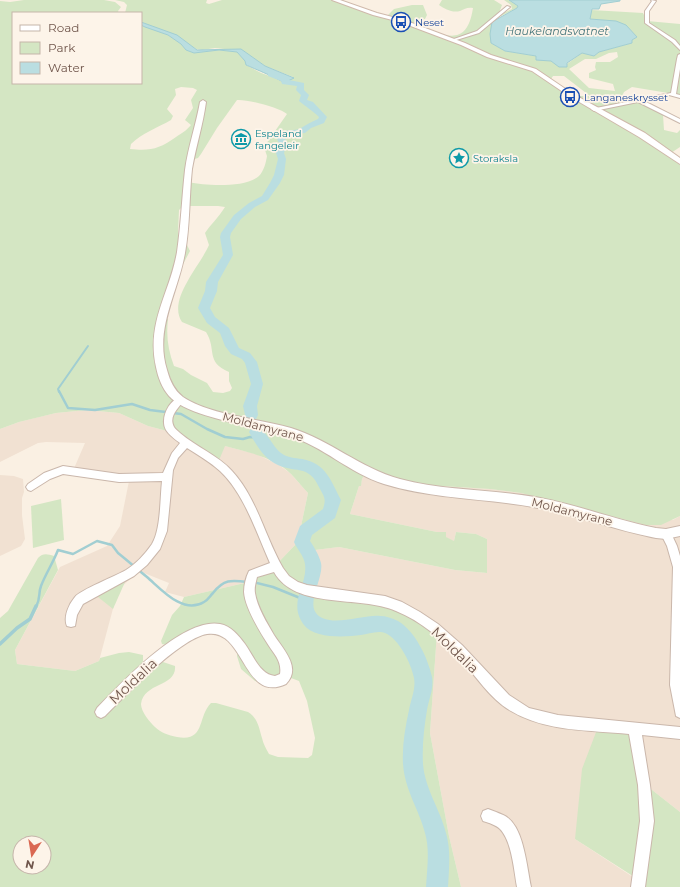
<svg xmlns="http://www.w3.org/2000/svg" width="680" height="887" viewBox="0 0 680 887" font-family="Montserrat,sans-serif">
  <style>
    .residential { fill: #f1e1d2 }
    .green { fill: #d4e6c3; fill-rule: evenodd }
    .water { fill: #badee1; stroke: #a1ced2 }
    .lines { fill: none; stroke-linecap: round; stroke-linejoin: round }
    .stream-far2 { stroke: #a1ced2; stroke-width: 2 }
    .stream-far1 { stroke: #a1ced2; stroke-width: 2.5 }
    .stream { stroke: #a1ced2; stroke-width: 3.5 }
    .river { fill: #badee1; fill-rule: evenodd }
    .minor-casing { stroke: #cab7ab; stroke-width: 2 }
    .tertiary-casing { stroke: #cab7ab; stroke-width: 2 }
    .secondary-casing { stroke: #cfb9ab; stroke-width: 2 }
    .minor { fill: #fff; fill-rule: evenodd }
    .tertiary { fill: #fff; fill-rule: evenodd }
    .secondary { fill: #fff; fill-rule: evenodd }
    .labels { text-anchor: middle; stroke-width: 3.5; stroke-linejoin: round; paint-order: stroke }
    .far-transit-label { font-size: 10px; fill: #164399; stroke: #fdf4e9; text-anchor: start }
    .far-culture-label { font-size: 10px; fill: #0d838f; stroke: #fdf4e9; text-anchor: start }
    .far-water-label { font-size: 11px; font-style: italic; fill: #44757b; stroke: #fdf4e9 }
    .street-label { font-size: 12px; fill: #70564c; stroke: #fdf4e9 }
    .near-street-label { font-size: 14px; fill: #70564c; stroke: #fdf4e9 }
  </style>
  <rect width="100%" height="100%" fill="#faf0e3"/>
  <!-- residential -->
  <g class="residential">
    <polygon points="87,410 119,413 148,426 256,454 279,465 290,473 308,493 300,531 296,544 274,567 249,582 184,597 165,592 169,583 139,571 118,590 99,661 75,671 17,664 15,650 60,567 107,546 120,526 129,481 72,473 85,443 46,442 38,443 0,462 0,429 19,422 39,417 56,413"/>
    <polygon points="368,468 425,485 490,489 521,493 543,498 623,520 673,520 680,516 680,812 647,786 575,839 639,881 638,887 461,887 449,836 430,733 437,632 316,589 315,550 339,547 455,570 487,573 487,539 476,534 456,532 454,541 448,540 446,537 446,533 437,532 350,514 359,486 361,485 362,479"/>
    <polygon points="0,475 14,476 23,479 24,492 22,498 22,515 25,539 21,546 0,556"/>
  </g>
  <!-- green -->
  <g class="green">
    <path d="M24,0H104L115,2L121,7L118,11L119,13H13V83H141V25L168,35L181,44L186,50L194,53L219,50L237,52L245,61L246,65L261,73L284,81L293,77L265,66L243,51L215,48L202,50L196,49L179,37L141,22V13H125L127,5L124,2L115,0H207L206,3L209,4L222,0H340L381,15H388L394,9L412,5H423L427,15L425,19L420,21L418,25L419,27C447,36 467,47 473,8C467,7 465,9 460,11C452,13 445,9 439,5L442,0H494L502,5L499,13L501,14L512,9L511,5L504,0H509L518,6L517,8L497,18L491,43L505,51L536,56L540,60L551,61L558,66L567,64L582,53L594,56L599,52L632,43V40L637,37L626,25L602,20L590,19L591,10L643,13L647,21L680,24V95L632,87L624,92L622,96L641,100L663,115L664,130L677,133L680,130V147L668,155L680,165V516L661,525H646L521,493L490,489L425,485L401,481L368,468L362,479L361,486H359L350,514L437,532H446V537L454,541L456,532L476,534L487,539V573L455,570L339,547L315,550L319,577L316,588L402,606L437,632L430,733L449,836L461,887H0V618L8,611L38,558C43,553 47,554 54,556L58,570L15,650L17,664L75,671L99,661L100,658L119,653L129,652L143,655V663L163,662L175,666C177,687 144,682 141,704C141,712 150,722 155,727C161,733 168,735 177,737C206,742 197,717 211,703H216L248,712C258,718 259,728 262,738C263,743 266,749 269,754L278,757L308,758L312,755L315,738L307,701L299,681L291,678L268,685L255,681L241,669L237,656V647L223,629L167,645L162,644L161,641L172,615L180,606L184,597L249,582L250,576L274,567L296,544L300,531L308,493C302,487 297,480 291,474C274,457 247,452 225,446L217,465L171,432L148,426L119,413L87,410L56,413L19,422L0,429V1L10,2ZM617,52L618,57L610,62H596L595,67L596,70L589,73V78L613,84L615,91L589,88L569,69L585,59H596L609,53ZM553,76H564L590,96H570L551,79ZM181,87L193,88L197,90L191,100L193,108L185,120L191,125C186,131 182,133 176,137C159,149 151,151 130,149L131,144C142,133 157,128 171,120L173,116L167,109L176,95L175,89ZM237,100C247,99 280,108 287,114L266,144L265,150L267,156C266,162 264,171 259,176C245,188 206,186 189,182L191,160L198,158L201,154L217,128ZM189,206H218L225,207C219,217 211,224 205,233L209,245C200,266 167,300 182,322L206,332C217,349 205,362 229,372V381L232,388L230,391L223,393L213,392L207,383L191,375L183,369L174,366C168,350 166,336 168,319L159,312L168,283L181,268L190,251L187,245L179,241L178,232L179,210L182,207ZM20,843H44V867H20Z"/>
    <polygon points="61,499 64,540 33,548 31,506"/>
    <polygon points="123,579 125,582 113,609 98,597 98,595"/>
    <polygon points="598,727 635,733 647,786 680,812 680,887 638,887 639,880 575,839 582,769"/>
  </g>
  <!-- water -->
  <g class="water">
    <polygon points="509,0 620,0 620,1 601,4 599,9 592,9 590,19 616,21 626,25 637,37 632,40 632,43 599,52 594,56 582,53 567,63 567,67 559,67 551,61 536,60 536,56 505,51 491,43 490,34 492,22 517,8 518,6"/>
    <path d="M141,22L177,35L197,50L241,49L265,66L294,78L284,83C282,80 253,68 246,65L245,61L237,52L219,50L194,53L186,50L181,44L168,35L145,27L141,25Z"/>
  </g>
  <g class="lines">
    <!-- stream-far2 -->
    <polyline class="stream-far2" points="59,392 58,389 88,346"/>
    <!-- stream-far1 -->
    <g class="stream-far1">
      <polyline points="59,391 68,408 95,410 132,404 150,410 181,414 207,429 225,437 243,439 250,437 261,438"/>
      <polyline points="253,582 273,587 305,600"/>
      <path d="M36,607C41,597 38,594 41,586C46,573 53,563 58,550L73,554L97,541L112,545L118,553C128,561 137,569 147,577C161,589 183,615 204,602C208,600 210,596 213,593C224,579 231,580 248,582"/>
    </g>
    <!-- stream -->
    <polyline class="stream" points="0,644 17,628 30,619 36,606"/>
    <!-- river -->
    <g class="river">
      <path d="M268,72H274L288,78L289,80L304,83V90L309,95L307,100L313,102L327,117L324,123L311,128L305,133L289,134L286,136L285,139L287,143L284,153L286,159L284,175L280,183L268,200L255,207L241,219L231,233L230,237L233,255L218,282L217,291L210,308L215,317L229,328L239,348L250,353L257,362L263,384L257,406L258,415L256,419L251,420L246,419L243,406L251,384L245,363L242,359L231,354L225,346L220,333L207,323L198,308L205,291L206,282L223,255L220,237L221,233L234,215L249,203L262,196L270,183L274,175L278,159L276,153L279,143L277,139C280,126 292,133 301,128C306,125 311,122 318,119L319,117C312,110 306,107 299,101L301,95L296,90L297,86L282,84L281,81L268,76Z"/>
      <path d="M256,427C267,430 272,446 281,453C288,458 295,458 302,459C326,463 331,481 341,500L335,518L312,535L310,541C314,547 319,555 321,563C324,577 307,601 316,613C327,629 365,614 380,616C386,616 392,618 398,621C415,631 428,658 432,677C434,688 429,699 427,710C424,728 422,746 423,764C425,789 440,809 446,833C451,850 449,869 448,887H426C427,869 430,850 425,833C419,809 405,791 403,764C402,746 405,728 409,710C411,699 416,689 414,678C411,663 399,639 385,633C378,630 368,634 361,635C346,637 314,639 304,625C287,602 308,586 305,564C304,556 297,549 294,542L300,526L323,509C326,499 325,498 320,489C308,462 295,475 274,463C263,457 255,443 249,432L251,428Z"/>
    </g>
    <!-- minor casing -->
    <g class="minor-casing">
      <g id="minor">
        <polygon points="651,0 656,1 649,11 649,23 675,40 680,46 680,50 672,42 645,23 645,11 652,1"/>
        <polygon points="507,6 510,7 479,33 453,41 451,40 477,31"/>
        <polygon points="680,54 680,69 676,94 680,95 680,98 669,95 644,101 680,119 680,123 638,102 594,111 591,109 671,93 677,59 678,55"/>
        <path d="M180,397L184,400C179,408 168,416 174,427C175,429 178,431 180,433C196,447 218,455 232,471C257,498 265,537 283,568L289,576L298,582L307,585L385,596L402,602L420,612L438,624L462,645L509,695L529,708L558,715L680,727V739L642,735L650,785L654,821L645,887H631L640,821L638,785L629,734C590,730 546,732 511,711C490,699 477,677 461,660C443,640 421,621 396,611C360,595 295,610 274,572L257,577C256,582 254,587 255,593C257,607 267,623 274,635C283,649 302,668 286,684C243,704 245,628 207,634C179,639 126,695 105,716L101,718L97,716L95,712L97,708C121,683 183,617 220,624C231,626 239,636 245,644C253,655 260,675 275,676L280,674C282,662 275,655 269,646C260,632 245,608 244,592C244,585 246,577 249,571L270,563C257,534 244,493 220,471C210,462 198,455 187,448L178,458L173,470L167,531L160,549L147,565L134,576L83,604L77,615L75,626L71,627L67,626C63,617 69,604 75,597C80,590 116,576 126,570C136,564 145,554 152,544C161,529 160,499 162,481L119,482L63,474L50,479L31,491L28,490L26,487L28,484L44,473L63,466L119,474L163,473L172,453L180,443C176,440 169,435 166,430C160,419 168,401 180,397Z"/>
        <polygon points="666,530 670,531 677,546 680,556 680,718 676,716 670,685 673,567 667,546 661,534 662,531"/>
        <path d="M488,809C495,812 503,814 508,818C524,830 527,868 531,887H517C514,871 512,841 500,829C496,825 489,823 483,821L481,816L483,811Z"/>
      </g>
    </g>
    <!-- tertiary casing -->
    <g class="tertiary-casing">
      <path id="tertiary" d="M203,100L206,102C203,125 196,146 192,169C189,197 190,226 185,253C178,293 154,329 167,370C170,381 174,390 183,397C210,415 260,419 291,428C330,440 360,468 400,479C444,491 490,489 535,497C576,504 615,520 656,528L666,529L680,526V536L666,539L656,538C614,530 575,514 533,507C483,498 432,499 384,484C349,473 323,446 289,436C260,427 188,418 169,396C162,388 158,377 156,367C146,322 170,293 177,252C181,225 182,197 185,170C188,147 196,125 200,102Z"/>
    </g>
    <!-- secondary casing -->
    <g class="secondary-casing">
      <polygon id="secondary" points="332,0 340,0 377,13 404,20 465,43 491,55 536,69 573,94 645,133 680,158 680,164 639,137 569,96 532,71 487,57 461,45 400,22 373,15"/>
    </g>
    <!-- minor -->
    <use href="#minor" class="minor"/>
    <!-- tertiary -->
    <use href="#tertiary" class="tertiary"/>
    <!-- secondary -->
    <use href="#secondary" class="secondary"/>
  </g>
  <!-- icons -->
  <defs>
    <g id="bus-ring" transform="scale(1)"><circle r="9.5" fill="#fdf4e9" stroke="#1a4fb4" stroke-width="1.5"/><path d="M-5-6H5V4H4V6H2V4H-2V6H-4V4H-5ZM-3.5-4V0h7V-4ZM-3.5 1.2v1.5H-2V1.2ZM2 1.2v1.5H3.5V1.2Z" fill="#1a4fb4"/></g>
    <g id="museum-ring" transform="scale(1)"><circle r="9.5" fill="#fdf4e9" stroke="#0f9aa8" stroke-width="1.5"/><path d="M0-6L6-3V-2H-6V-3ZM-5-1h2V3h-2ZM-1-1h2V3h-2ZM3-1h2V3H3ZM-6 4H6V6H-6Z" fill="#0f9aa8"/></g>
    <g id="sight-ring" transform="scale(1)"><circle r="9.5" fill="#fdf4e9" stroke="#0f9aa8" stroke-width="1.5"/><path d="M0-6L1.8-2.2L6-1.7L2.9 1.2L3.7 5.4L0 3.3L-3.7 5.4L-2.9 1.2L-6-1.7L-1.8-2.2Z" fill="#0f9aa8"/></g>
  </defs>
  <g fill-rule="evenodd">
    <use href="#bus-ring" x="401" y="22"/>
    <use href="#bus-ring" x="570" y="97"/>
    <use href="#museum-ring" x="241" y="139"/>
    <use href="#sight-ring" x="459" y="158"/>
  </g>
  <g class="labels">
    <!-- far-transit labels -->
    <g class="far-transit-label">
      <text x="415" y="26">Neset</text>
      <text x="584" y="101">Langaneskrysset</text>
    </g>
    <!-- far-culture labels -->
    <g class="far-culture-label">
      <text x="255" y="137">Espeland<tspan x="255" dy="12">fangeleir</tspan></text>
      <text x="473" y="162">Storaksla</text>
    </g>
    <!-- far-water labels -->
    <g class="far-water-label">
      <text x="557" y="35">Haukelandsvatnet</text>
    </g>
    <!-- street labels -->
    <g class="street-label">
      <text transform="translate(263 427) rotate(15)" y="4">Moldamyrane</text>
      <text transform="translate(572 512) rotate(14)" y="4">Moldamyrane</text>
    </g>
    <!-- near-street labels -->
    <g class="near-street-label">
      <text transform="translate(455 650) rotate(44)" y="5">Moldalia</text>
      <text transform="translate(133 681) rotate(-43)" y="5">Moldalia</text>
    </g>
  </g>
  <!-- legend -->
  <rect x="12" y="12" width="130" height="72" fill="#fdf4e9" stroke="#c5b5aa"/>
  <rect x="20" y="25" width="20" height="6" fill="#ffffff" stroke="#c5b5aa"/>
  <text x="48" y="32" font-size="12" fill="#70564c">Road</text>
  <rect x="20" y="42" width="20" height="12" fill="#d4e6c3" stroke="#c5b5aa"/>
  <text x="48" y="52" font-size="12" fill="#70564c">Park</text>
  <rect x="20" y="62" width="20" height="12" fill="#badee1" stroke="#c5b5aa"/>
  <text x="48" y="72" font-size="12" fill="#70564c">Water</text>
  <!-- north arrow -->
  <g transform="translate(32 855) rotate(192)"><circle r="19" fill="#fdf4e9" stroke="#c5b5aa"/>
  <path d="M0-3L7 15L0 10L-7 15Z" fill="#da6852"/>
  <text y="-6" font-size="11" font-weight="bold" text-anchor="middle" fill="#70564c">N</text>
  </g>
</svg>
